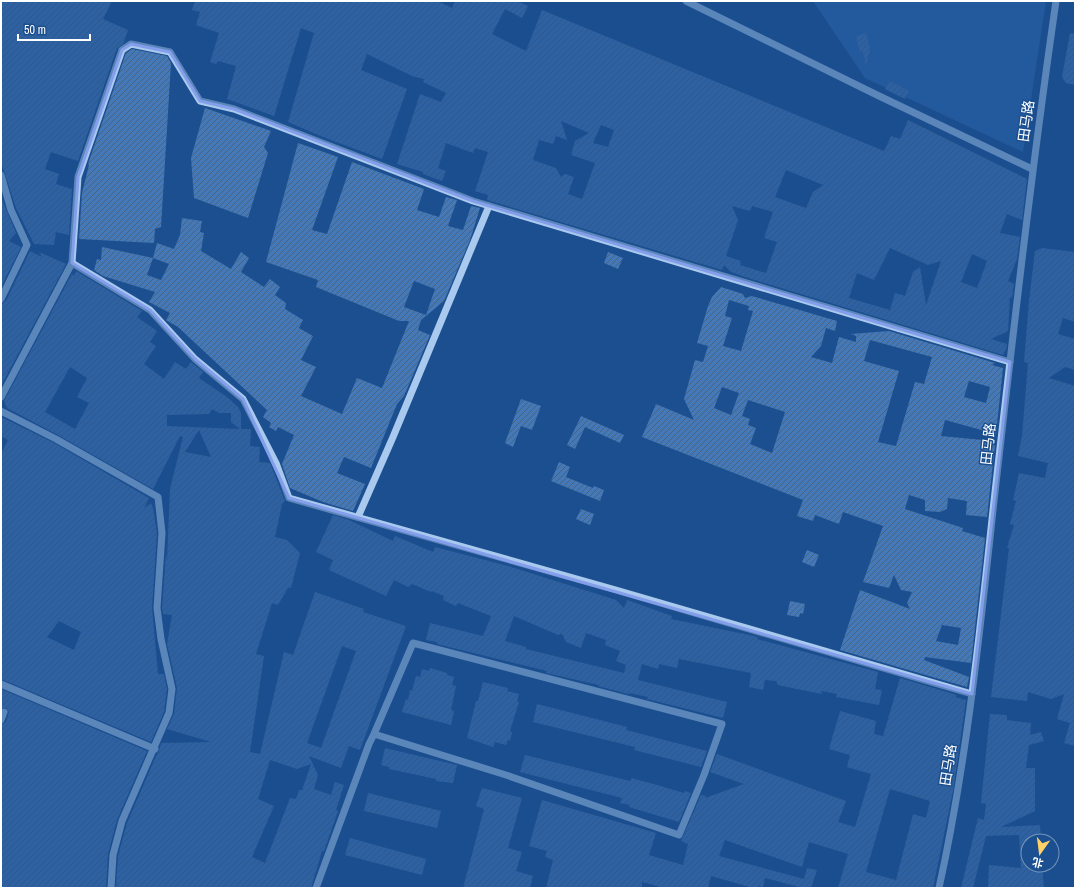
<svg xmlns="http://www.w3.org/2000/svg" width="1076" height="889" viewBox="0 0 1076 889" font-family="'Archivo Narrow','Noto Sans SC',sans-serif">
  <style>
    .grass { fill: #2e69ad }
    .building { fill: url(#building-hatch); fill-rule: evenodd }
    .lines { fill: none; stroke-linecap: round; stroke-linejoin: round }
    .minor { stroke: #a9c9ee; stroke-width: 7 }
    .marked { fill: none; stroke: #839eea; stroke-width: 3; stroke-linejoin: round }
    .labels { text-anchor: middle; stroke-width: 3; stroke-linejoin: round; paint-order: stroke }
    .street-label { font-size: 14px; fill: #fff; stroke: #1b4f8f }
  </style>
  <defs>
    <pattern id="building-hatch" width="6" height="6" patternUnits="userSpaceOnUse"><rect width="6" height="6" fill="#4478b7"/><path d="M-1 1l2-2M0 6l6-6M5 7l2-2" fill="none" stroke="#486282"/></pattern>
  </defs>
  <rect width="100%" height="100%" fill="#1b4f8f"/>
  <!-- grass -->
  <polygon class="grass" points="813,1 1046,1 1023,152 865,78"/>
  <!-- building -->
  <g class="building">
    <polygon points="1,1 112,1 103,19 128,30 123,44 117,48 78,161 51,152 45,169 59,174 56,184 72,189 69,235 56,232 54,245 34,244 16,208 1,162"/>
    <path d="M195,1H438L452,8L455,1H517L528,6L522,18L505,9L492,34L526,51L542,10L884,151L891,136L900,139L908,120L1027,179L1022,220L1007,214L1000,233L1020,237L1017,259L1008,281L1014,284L1012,298L1010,297L1008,331L991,339L1007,344L1006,349L1003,355L745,277L731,272L724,265L722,270L487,200L488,195L475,191L488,152L475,148L473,153L446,143L438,168L446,171L442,181L423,174V172L397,164L420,94L441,102L446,93L423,82L424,79L412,76L367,54L361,70L407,89L382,159L323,137L288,122L314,33L301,28L274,116L227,99L236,66L218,61L216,64L210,62L219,33L196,25L200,12L192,10ZM561,121L589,133L575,141L571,155L595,163L582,199L568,194L574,177L565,174L561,177L556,168L533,160L539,140L553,144L556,136L567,140ZM601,125L614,130L608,147L593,143ZM786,170L823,185L813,192L806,208L775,197ZM732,206L750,211L752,206L773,212L764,238L777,242L766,273L740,265L741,261L726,256L738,220ZM890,248L928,265L941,261L926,305L920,267L913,272L905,296L895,293L890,310L849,298L857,273L874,280ZM972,254L987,261L977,288L961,282Z"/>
    <polygon points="866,33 870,49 866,66 863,51 860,52 856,36"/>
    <polygon points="1070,33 1075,34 1075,85 1066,83 1062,77"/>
    <polygon points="132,49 167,56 171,63 161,227 155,229 154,243 79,239 82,193 89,165 88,164 126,53"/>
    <polygon points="889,81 909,91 905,99 885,89"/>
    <polygon points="205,108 271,131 264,147 268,153 248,218 194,198 191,158"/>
    <path d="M298,143L338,157L312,230L327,234L352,162L424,189L417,210L439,217L446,197L457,200L448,226L463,230L471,206L480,208L470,240L444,301L421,320L418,330L430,335L404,396L397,404L371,468L344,457L337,473L365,484L353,511L323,502L290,488L282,464L294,435L278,427L276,431L269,427L271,423L263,417L267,410L178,327L166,320L170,313L149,302L155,292L103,276L94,270L97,259L101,260L102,247L153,258L157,243L174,249L180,235L182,218L202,221L200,232L204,233L201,251L231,269L241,252L249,258L241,272L264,287L270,279L280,287L275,295L286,303L285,309L303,320L299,328L313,336L301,360L316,367L301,396L342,414L357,378L382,388L409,321H399L316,287L318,280L266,262ZM153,258L169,264L161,280L147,275ZM414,281L435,289L426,315L404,307Z"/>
    <polygon points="1,197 16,233 9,241 21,247 1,287"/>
    <polygon points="1042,248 1075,252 1075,322 1063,318 1058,334 1075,339 1075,370 1065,367 1049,378 1075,386 1075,746 1064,743 1070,723 1057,719 1064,694 1051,699 1028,692 1027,701 991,697 1009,548 1007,548 1014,525 1010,524 1016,501 1013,500 1019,473 1045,478 1048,463 1018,456 1022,436 1028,363 1024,362 1029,301 1035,251"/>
    <polygon points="30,251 42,257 39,252 66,264 1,386 1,304 6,301"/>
    <polygon points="608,252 623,258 618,269 604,263"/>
    <path d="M76,271L142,311L137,317L157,331L150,342L156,346L144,364L164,379L175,362L186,369L191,362L203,372L199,378L227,397L238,407L241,413V429H251L250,446L260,447L259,462L270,463L285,501L282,504L275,537L287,540L300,553L291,588H288L278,605L272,603L256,654L264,656L250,752L260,754L284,652L293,655L315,592L364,609L363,612L406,626L360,750L349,746L341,768L309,756L318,775L314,789L331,795L335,782L344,785L336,810L338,811L324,851H322L311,888H116L118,856L127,823L157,754L159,751L161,743L211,742L167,729L174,714L177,688L167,644L172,615L163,614L162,608L166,554L167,560L170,489L183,437L180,436L153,489L58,435L7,408L4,401L72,274L74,276ZM70,367L87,378L77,397L89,403L75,429L45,412ZM212,409L219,413H231V422L240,429L167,426V415L209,414ZM199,430L211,457L185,452ZM342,646L356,651L321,748L307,743ZM270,760L297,769L311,764L302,790H299L296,799L290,798L265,863L252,857L274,806L258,799Z"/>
    <path d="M721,287L743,294L745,298L752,296L837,321L835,331L826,328L821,346L811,357L832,363L839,337L856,342V336L851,334L889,331L995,363L992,365L1003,368L996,434L945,420L941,436L993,441L995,445L987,517L966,515L967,501L948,498L947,509L940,512L925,511V500L909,495L905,509L963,528L962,531L985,538L971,663L925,657L924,660L969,677L967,687L840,650L860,590L910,609L907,603L912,592L901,590L894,575L889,588L863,582L883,526L843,512L839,524L815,515L813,521L797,516L803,500L642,437L656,404L694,420L684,399L695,360L703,362L708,346L697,343L708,306L712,297ZM729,300L749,306L748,310L753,311L741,351L723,346L732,318L725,316ZM870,340L932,357L924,384L915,382L896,446L878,442L899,371L864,361ZM969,381L990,387L986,403L964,397ZM722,387L739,393L731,415L714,408ZM748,400L785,412L772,453L750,444L756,428L748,425L750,419L742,416ZM942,625L961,628L958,645L936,641Z"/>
    <polygon points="521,399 541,406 532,430 521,426 513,447 505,443"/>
    <polygon points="581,416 624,435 620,443 585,427 575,449 567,445"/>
    <path d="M1,417L54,443L149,498L144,508L151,503L153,508L157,533L152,608L158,674H164L167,689L164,712L151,742L1,679V454L8,440L1,436ZM59,621L81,632L74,650L47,637Z"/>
    <polygon points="559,462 570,467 566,477 593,488 594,486 604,490 600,501 551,481"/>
    <polygon points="581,509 594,514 590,525 576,519"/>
    <path d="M333,515L349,520L393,541L395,536L433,552L435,547L508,566L616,600L624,608L627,600L672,616L671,619L754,636L758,637L757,639L878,672L875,689L882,690L879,705L836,697L837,694L822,691L821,694L778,685L776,681L765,680L763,690L749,687L751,673L679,659L677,668L659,664L658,669L642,664L638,680L727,702L723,718L647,699L648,697L630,693L628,694L598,686L599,685L546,673L547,671L437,644V642L426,640L430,623L483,636L491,616L458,603L456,606L443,600L444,596L432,591L431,592L412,584L408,587L394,580L386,596L329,570L333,560L316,552ZM514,616L558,635L562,634L566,642L581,648L586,633L606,640L605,645L620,651L616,661L626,665L624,673L526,649V647L505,641Z"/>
    <polygon points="807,550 819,555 814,567 802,562"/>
    <polygon points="790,601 805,604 803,614 800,613 799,617 787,615"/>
    <polygon points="430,668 447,673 447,675 454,677 452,685 456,686 451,710 454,711 451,725 402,712 406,699 408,700 410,690 412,691 416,676 420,677 422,669 429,671"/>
    <path d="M900,678L957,695L955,697L966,700L953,791L933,888H838L848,854L809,842L802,867L725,840L719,856L804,879L807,868L817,870L811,888H803L765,878L763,887L759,886L758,888H753L711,876L708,888H664L642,882V888H546L553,860L545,857L547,851L529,846L542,800L656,833L649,855L683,865L688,844L681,841L701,795L706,796L705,798L744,784L710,772L717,754L846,801L838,822L855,827L871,774L847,767L850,755L829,749L840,711L876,721L874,734L883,736ZM890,789L930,801L926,818L913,814L896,880L866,872Z"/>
    <polygon points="483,682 508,688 507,691 519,694 517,701 519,702 510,731 512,732 510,741 508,740 506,745 495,742 493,747 467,738 476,701 478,701"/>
    <polygon points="1,689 147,751 117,820 108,854 106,888 1,888 1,725 6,722 9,712 6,708 1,708"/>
    <polygon points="537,704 627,727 626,730 707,751 701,767 634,750 635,747 533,722"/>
    <polygon points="990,714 1007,715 1007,720 1031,723 1030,735 1041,732 1044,741 1029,745 1026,768 1035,768 1035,811 1001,827 1040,825 1041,841 1028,841 1028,865 1042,865 1044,888 988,888 989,865 1021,868 1019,835 986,836 973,888 961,888 978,818 984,820 986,804 981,803"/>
    <polygon points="385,748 457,765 453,783 436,781 436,779 389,769 389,767 381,765"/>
    <polygon points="525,755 626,780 631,781 631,778 650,783 684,793 685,791 691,793 679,822 629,807 630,805 620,803 622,798 520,772"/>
    <polygon points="482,788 522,798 508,848 522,852 516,871 533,876 530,888 463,888 484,809 476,806"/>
    <polygon points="368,793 441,811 437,828 364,811"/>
    <polygon points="350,838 426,859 422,875 345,855"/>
  </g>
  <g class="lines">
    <!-- minor -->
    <g class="minor">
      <polyline points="686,1 877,95 1032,169"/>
      <polyline points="1,175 11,210 27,245 1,299"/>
      <polyline points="72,263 150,310 195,359 243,399 276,463 289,498 616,590 972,694"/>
      <polyline points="1,397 72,263 78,177 122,50 131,44 170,52 200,101 234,109 473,201 1010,362"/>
      <polyline points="1,411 56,439 158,497 162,533 157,608 161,639 172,689 169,713 122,821 113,855 111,888"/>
      <polyline points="358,517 393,437 489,206"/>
      <polyline points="1,684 155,749"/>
      <polyline points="1,720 4,712"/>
      <polyline points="316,888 369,744 374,734 413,643 722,724 704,775 679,835 506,775 374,734"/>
      <path d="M939,888C967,761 980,630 994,501C1013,334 1032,167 1056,1"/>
    </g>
  </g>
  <!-- marked area -->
  <path d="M0 0H1076V889H0ZM131,44L170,52L200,101L234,109L473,201L1010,362L972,694L289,498L243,399L195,359L150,310L72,263L78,177L122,50Z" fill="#1b4f8f" fill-opacity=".55" fill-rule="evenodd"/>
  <path class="marked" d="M131,44L170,52L200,101L234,109L473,201L1010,362L972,694L289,498L243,399L195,359L150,310L72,263L78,177L122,50Z"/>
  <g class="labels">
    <!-- street labels -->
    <g class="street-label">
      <text transform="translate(1026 121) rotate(-82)" y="5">田马路</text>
      <text transform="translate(988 444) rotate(-84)" y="5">田马路</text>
      <text transform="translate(948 765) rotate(-81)" y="5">田马路</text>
    </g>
  </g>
  <!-- border -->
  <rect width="1076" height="889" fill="none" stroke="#ffffff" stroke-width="4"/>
  <!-- north arrow -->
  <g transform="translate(1040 853) rotate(194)"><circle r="19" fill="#1b4f8f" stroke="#7695bc"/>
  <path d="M0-3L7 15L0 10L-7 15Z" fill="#ffd166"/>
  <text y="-6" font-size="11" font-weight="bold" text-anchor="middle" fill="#ffffff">北</text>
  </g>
  <!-- scale -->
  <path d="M18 34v6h72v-6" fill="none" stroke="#ffffff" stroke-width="2"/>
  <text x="24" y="34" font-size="12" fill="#ffffff" stroke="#1b4f8f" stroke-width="3" paint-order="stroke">50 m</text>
</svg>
